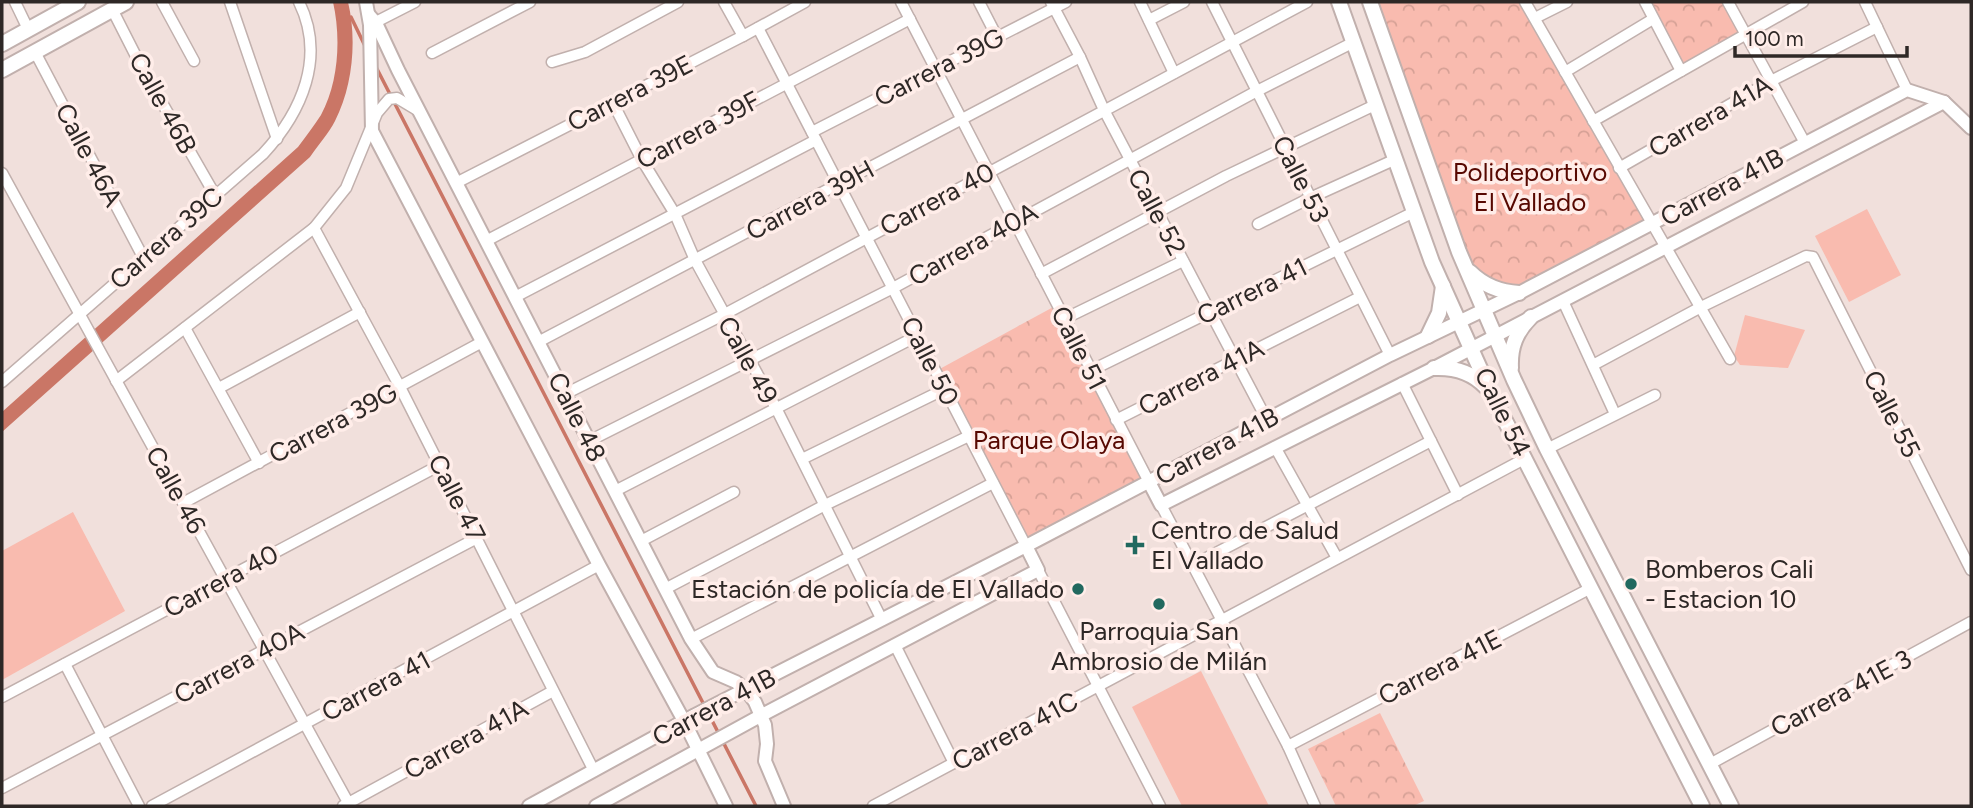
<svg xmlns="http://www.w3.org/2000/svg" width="1973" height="808" viewBox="0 0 1973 808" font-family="Figtree,sans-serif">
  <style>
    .green { fill: #f9bbaf }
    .park { fill: url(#park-crowns) }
    .water { fill: #ca7666 }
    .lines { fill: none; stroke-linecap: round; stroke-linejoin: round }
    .stream { stroke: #ca7666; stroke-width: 3.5 }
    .minor-casing { stroke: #c1b0ad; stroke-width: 13 }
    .tertiary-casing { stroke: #c1b0ad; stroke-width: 16 }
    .secondary-casing { stroke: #c1b0ad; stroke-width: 18 }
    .minor { stroke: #fff; stroke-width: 10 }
    .tertiary { stroke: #fff; stroke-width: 12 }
    .secondary { stroke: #fff; stroke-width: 14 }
    .poi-dot { fill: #22695f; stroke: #ffede9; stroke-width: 2.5 }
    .labels { text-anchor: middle; stroke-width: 7; stroke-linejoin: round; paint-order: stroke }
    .street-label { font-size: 26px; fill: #2e2826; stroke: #ffede9 }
    .park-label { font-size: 26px; fill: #570801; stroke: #ffede9 }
    .poi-label { font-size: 26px; fill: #2e2826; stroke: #ffede9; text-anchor: start }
  </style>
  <defs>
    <pattern id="park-crowns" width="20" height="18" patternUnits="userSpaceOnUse" patternTransform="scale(1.75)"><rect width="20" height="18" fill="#f9bbaf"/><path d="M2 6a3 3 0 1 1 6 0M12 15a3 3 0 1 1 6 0" fill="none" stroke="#d6a196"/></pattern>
  </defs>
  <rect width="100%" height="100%" fill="#f1e0dc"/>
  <!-- green -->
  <g class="green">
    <polygon points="1867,209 1901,275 1849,302 1815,236"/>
    <polygon points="1745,315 1805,330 1788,368 1740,365 1734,356"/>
    <polygon points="73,512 125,611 2,680 2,551"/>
    <polygon points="1201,671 1269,806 1182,806 1132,707"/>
  </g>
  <!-- park -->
  <g class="park">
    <polygon points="1370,2 1525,2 1651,224 1519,293 1474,276"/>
    <polygon points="1646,2 1728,2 1745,33 1681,71"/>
    <polygon points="1057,305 1149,482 1026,546 936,371"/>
    <polygon points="1380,713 1424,801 1413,806 1336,806 1308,749"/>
  </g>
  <!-- water -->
  <path class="water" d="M333,2H348C357,39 353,86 335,121C329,133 318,145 310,157L2,432V412L298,147C306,136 314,126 321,115C339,82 341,37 333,2Z"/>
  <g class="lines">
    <!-- stream -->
    <g class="stream">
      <polyline points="351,17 366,48"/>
      <polyline points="376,67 756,806"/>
    </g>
    <!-- minor casing -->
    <g class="minor-casing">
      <g id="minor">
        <polyline points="15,2 28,29"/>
        <polyline points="162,2 194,61"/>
        <polyline points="230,2 277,139"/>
        <polyline points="724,2 743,36"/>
        <polyline points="901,2 1149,482"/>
        <polyline points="979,2 997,37"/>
        <polyline points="1051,2 1080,57 1104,110 1267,420"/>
        <polyline points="1140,2 1174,73"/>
        <polyline points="1212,2 1390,355"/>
        <polyline points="1525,2 1730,359"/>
        <polyline points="1645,2 1681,71"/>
        <polyline points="1728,2 1805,143"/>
        <polyline points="1865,2 1907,90"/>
        <polyline points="112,9 142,68 215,195"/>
        <polyline points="1535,18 1567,2"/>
        <polyline points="1149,20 1184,2"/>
        <polyline points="370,25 415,2"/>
        <polyline points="758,28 1026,546"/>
        <polyline points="35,52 143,257"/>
        <polyline points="432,53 530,2"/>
        <polyline points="552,62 585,52 678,2"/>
        <polyline points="1565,72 1653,19"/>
        <polyline points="612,101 642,160 675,214 695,260 776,408 882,620"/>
        <polyline points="1593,121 1803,2"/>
        <polyline points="812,132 1066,2"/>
        <polyline points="1619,168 1771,81 1877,27"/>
        <polyline points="2,173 350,806"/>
        <polyline points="456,183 743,36 805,2"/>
        <polyline points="1258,224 1310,198 1396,159"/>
        <polyline points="314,228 400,387 594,771"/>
        <polyline points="486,241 910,19"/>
        <polyline points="1041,274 1226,176 1377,104"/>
        <polyline points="515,297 816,140"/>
        <polyline points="1563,301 1615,414"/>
        <polyline points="1064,319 1183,261"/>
        <polyline points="185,328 259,463"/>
        <polyline points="538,342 1080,57"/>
        <polyline points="1593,365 1701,307 1806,256 1813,257 1971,570"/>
        <polyline points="1090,371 1414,212"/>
        <polyline points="116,381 314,228 346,188 377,113 389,99 397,98 417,110"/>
        <path d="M2,382L263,154C302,112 326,57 299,2"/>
        <polyline points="1402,383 1458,495"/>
        <polyline points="219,388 360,312"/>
        <polyline points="565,394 723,315 1307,2"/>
        <polyline points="1116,420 1360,297"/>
        <polyline points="589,441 893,288 1257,91 1354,42"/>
        <polyline points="1275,447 1337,558"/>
        <polyline points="1547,449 1655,395"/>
        <polyline points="802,459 945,389"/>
        <polyline points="615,491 917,336"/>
        <polyline points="183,503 482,342"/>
        <polyline points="1161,505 1288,746 1315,806"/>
        <polyline points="641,541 734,492"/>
        <polyline points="1193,565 1431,441"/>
        <polyline points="1038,570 1160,806"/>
        <polyline points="665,589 825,505 969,436"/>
        <polyline points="691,639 993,483"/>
        <polyline points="895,645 954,763"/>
        <polyline points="65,664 139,806"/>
        <polyline points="2,697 440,465"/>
        <polyline points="1288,746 1591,588"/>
        <polyline points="1710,764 1971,622"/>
        <polyline points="2,788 477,538"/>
        <polyline points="152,806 599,565"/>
        <polyline points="343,806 553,691"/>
        <polyline points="873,806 1526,458"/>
      </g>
    </g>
    <!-- tertiary casing -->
    <g class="tertiary-casing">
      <g id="tertiary">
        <polyline points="366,2 370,25 372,131 599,565 684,721 726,806"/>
        <polyline points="369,15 376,23 398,70 691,639 713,672 736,682 746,690 755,702 765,725 767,744 765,761 784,806"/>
        <polyline points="1149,482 1161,505 1434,368 1944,102"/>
        <polyline points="529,806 695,715 1026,546 1390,355 1519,293 1907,90 1944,102 1971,128"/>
        <polyline points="596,806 762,715 1038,570 1026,546"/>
      </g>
    </g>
    <!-- secondary casing -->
    <g class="secondary-casing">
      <g id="secondary">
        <polyline points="1339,2 1432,262 1491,393 1702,806"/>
        <polyline points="1370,2 1459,252 1514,380 1547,449 1731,806"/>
        <polyline points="2,44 78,2"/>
        <polyline points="2,70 126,2"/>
        <path d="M1470,272C1484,286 1500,292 1519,293"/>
        <polyline points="1428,336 1439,313 1443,286"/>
        <path d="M1434,368C1455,367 1472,372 1486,387"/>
        <path d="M1511,368C1510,347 1516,332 1531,317"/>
      </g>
    </g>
    <!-- minor -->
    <use href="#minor" class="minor"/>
    <!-- tertiary -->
    <use href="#tertiary" class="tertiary"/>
    <!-- secondary -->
    <use href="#secondary" class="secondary"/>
  </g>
  <!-- markers -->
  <g class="poi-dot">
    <path d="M1131.5 534.5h7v7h7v7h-7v7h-7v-7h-7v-7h7z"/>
    <circle cx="1631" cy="584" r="7"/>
    <circle cx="1078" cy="589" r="7"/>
    <circle cx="1159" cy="604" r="7"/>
  </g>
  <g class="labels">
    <!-- street labels -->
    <g class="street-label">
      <text transform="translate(939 67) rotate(-27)" y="9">Carrera 39G</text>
      <text transform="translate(630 93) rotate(-27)" y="9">Carrera 39E</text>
      <text transform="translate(163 103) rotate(61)" y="9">Calle 46B</text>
      <text transform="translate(1710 116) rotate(-30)" y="9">Carrera 41A</text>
      <text transform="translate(698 130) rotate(-28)" y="9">Carrera 39F</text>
      <text transform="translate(89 155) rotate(62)" y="9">Calle 46A</text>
      <text transform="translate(1301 179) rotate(63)" y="9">Calle 53</text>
      <text transform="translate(1722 187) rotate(-28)" y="9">Carrera 41B</text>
      <text transform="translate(937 199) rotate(-28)" y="9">Carrera 40</text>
      <text transform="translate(810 200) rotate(-28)" y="9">Carrera 39H</text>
      <text transform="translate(1157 212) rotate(62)" y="9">Calle 52</text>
      <text transform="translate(166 238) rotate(-41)" y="9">Carrera 39C</text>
      <text transform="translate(973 244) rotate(-29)" y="9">Carrera 40A</text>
      <text transform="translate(1252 291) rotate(-26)" y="9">Carrera 41</text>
      <text transform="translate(1079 348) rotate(63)" y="9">Calle 51</text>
      <text transform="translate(748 360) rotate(61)" y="9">Calle 49</text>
      <text transform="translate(930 361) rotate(63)" y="9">Calle 50</text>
      <text transform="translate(1201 377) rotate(-27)" y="9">Carrera 41A</text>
      <text transform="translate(1503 412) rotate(64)" y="9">Calle 54</text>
      <text transform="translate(1892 414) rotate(63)" y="9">Calle 55</text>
      <text transform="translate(577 417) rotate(63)" y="9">Calle 48</text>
      <text transform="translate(333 423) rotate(-28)" y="9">Carrera 39G</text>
      <text transform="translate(1217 446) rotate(-28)" y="9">Carrera 41B</text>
      <text transform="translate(176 490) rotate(61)" y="9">Calle 46</text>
      <text transform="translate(457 498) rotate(63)" y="9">Calle 47</text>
      <text transform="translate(221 581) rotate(-28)" y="9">Carrera 40</text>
      <text transform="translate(239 663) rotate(-28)" y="9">Carrera 40A</text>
      <text transform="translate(1440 667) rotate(-27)" y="9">Carrera 41E</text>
      <text transform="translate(376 686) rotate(-28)" y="9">Carrera 41</text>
      <text transform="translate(1841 693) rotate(-28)" y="9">Carrera 41E 3</text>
      <text transform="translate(714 707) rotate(-28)" y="9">Carrera 41B</text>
      <text transform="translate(1015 731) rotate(-28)" y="9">Carrera 41C</text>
      <text transform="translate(466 739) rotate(-29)" y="9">Carrera 41A</text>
    </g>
    <!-- park labels -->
    <g class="park-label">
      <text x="1530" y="181">Polideportivo<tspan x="1530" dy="30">El Vallado</tspan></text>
      <text x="1049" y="449">Parque Olaya</text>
    </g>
    <!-- poi labels -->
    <g class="poi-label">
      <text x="1151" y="539">Centro de Salud<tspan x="1151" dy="30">El Vallado</tspan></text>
      <text x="1645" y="578">Bomberos Cali<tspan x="1645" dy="30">- Estacion 10</tspan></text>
      <text x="1064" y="598" text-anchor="end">Estación de policía de El Vallado</text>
      <text x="1159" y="640" text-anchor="middle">Parroquia San<tspan x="1159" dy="30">Ambrosio de Milán</tspan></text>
    </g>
  </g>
  <!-- border -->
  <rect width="1973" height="808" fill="none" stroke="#2e2826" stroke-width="7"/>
  <!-- scale -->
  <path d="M1735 46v10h172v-10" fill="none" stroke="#2e2826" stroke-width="3.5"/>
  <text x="1745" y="46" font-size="21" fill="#2e2826" stroke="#ffede9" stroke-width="5" paint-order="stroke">100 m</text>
</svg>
